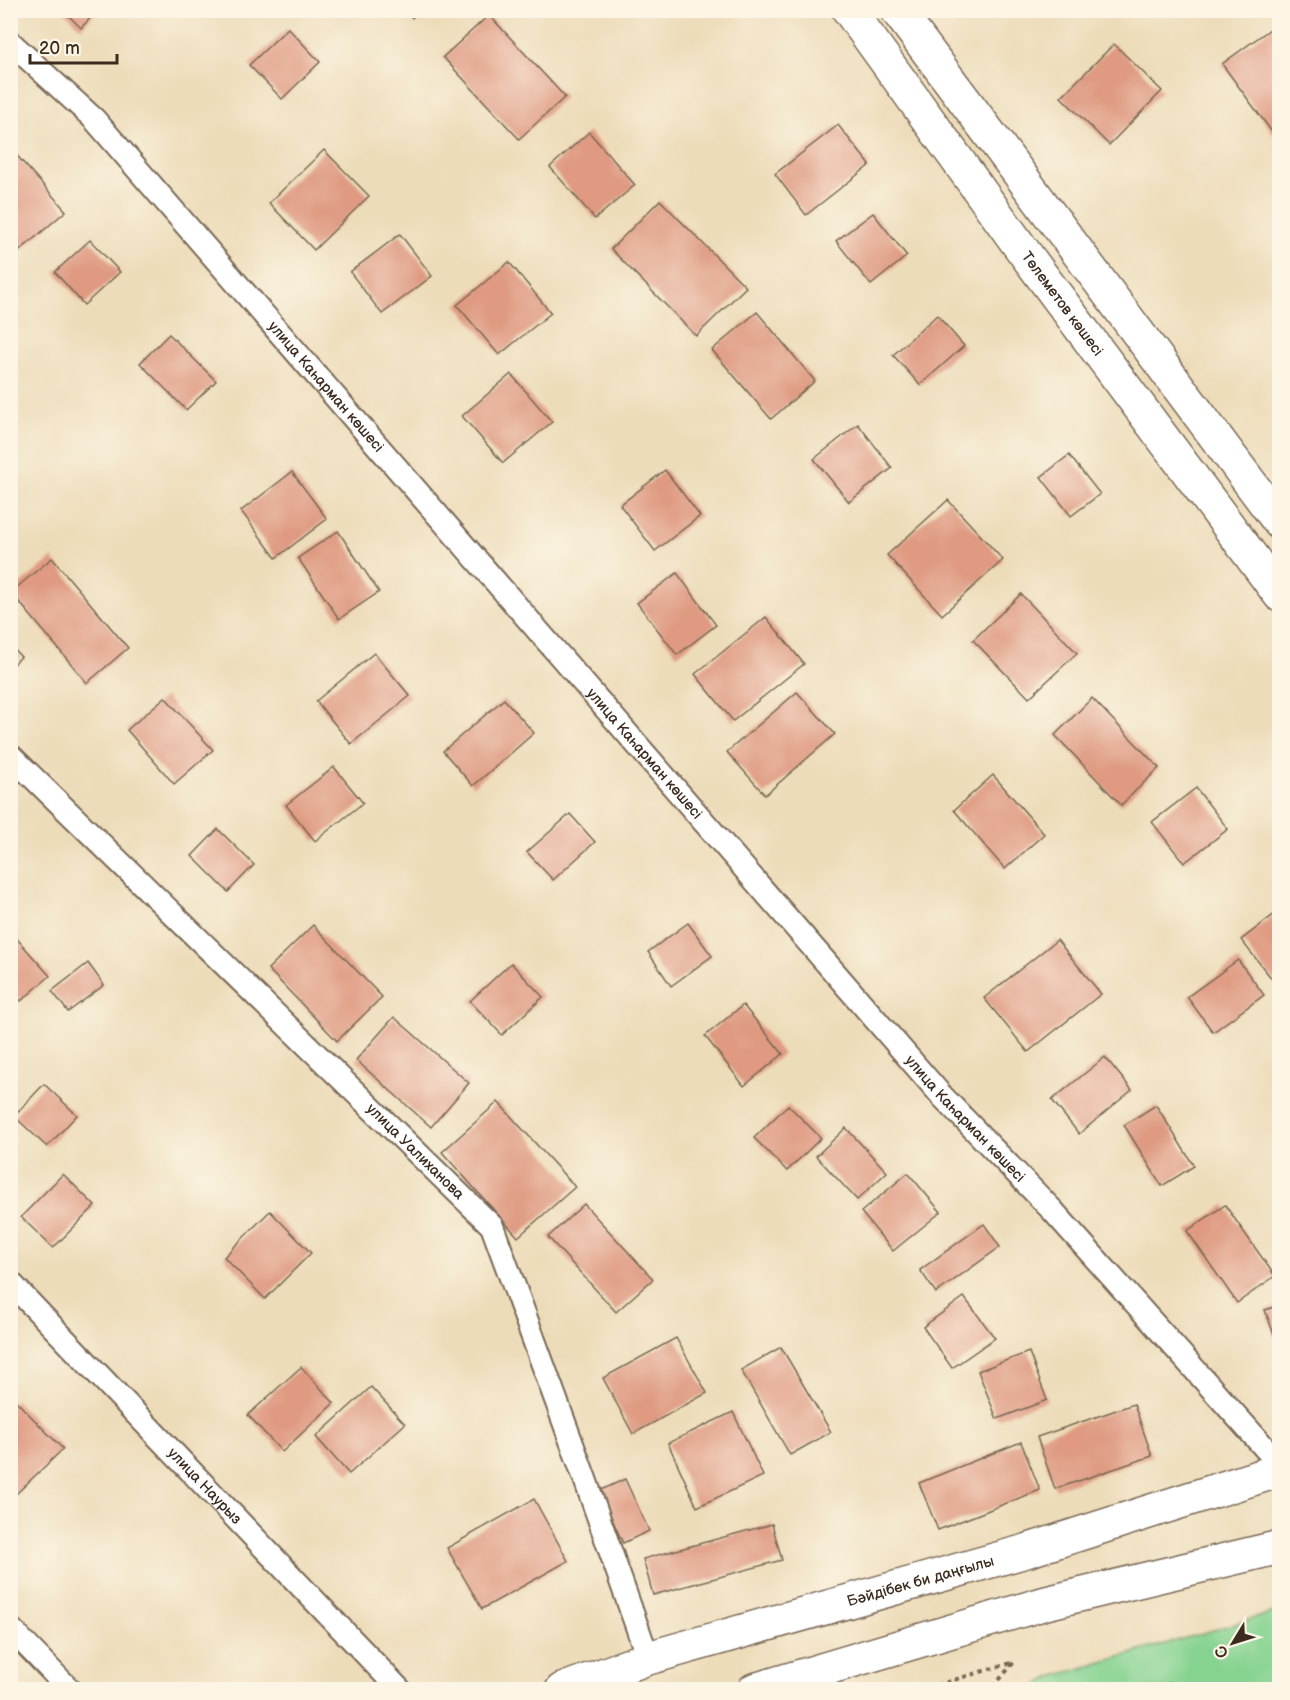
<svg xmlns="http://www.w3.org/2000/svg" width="1290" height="1700" viewBox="0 0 1290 1700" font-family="'Balsamiq Sans',sans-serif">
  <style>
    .green { fill: #86d391; stroke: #607e58; stroke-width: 1.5 }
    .building { fill: #df9a81 }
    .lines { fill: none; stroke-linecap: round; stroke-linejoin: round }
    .street-casing { stroke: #796854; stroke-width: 26 }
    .primary-casing { stroke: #796854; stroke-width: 36 }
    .path { stroke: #796854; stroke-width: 4; stroke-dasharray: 4.5 4.5; stroke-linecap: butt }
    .street { stroke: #fff; stroke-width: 22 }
    .primary { stroke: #fff; stroke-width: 33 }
    .labels { text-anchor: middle; stroke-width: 6; stroke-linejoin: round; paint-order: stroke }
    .street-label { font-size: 15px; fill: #3b2a1e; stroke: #fcf5e5 }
  </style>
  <rect width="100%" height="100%" fill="#fcf5e5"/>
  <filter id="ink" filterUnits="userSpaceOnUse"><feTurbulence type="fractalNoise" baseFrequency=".0167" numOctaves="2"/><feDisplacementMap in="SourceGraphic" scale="12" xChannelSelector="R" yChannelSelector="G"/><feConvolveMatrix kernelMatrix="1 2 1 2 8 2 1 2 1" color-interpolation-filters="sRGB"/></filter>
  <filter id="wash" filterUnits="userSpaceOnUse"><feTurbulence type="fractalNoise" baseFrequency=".008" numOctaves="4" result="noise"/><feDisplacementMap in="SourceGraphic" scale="24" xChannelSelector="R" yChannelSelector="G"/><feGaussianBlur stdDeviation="1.35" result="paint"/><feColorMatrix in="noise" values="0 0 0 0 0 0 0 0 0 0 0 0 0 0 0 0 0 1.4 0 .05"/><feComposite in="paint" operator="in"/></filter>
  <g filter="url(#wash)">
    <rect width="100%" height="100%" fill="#eddcb9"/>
    <!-- green -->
    <polygon class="green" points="1279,1611 1279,1689 1031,1689 1051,1677"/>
    <g id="blocks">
      <!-- building -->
      <g class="building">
        <polygon points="63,10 98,10 81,28"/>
        <polygon points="404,10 419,10 412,18"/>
        <polygon points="489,15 565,97 519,139 443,57"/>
        <polygon points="1273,27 1280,36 1280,143 1222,64"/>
        <polygon points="288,28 320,62 282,99 249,65"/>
        <polygon points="1114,44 1162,91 1109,145 1061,97"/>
        <polygon points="838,125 870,165 806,215 775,174"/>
        <polygon points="589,132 635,185 595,219 550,167"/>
        <polygon points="12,150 66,211 10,259 10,151"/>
        <polygon points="324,150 369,196 314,250 269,203"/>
        <polygon points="660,200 746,287 696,336 611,249"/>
        <polygon points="873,213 907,256 871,285 836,241"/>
        <polygon points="400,234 432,276 382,314 350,272"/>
        <polygon points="90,240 120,272 84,305 55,272"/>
        <polygon points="509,262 551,313 499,355 457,305"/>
        <polygon points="757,312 815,381 771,419 712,350"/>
        <polygon points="937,315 964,346 920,385 893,355"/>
        <polygon points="169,334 216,381 186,410 140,363"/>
        <polygon points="511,374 552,422 503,463 462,416"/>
        <polygon points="858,424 892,468 849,502 814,459"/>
        <polygon points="1069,455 1100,494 1071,516 1041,477"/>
        <polygon points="665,470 700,516 655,551 620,505"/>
        <polygon points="292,472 327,519 276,558 241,511"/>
        <polygon points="948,500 1003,560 942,615 887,555"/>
        <polygon points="338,531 379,592 339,619 298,558"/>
        <polygon points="52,558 128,648 87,683 11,592"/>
        <polygon points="677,573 716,625 677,655 637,603"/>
        <polygon points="1021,594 1077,653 1029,698 973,640"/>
        <polygon points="766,617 804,664 733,721 695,674"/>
        <polygon points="10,645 21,657 10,667"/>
        <polygon points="374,653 410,696 351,744 316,701"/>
        <polygon points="797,692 835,734 765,795 727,752"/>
        <polygon points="165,697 213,750 174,784 127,730"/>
        <polygon points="1092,698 1159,768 1121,805 1055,735"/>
        <polygon points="504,699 534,733 473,786 443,751"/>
        <polygon points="334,767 363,803 315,841 286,805"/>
        <polygon points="993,775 1044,834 1005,869 954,810"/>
        <polygon points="1196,788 1228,829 1184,863 1152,822"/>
        <polygon points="570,814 595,842 553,880 527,852"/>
        <polygon points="218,829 254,865 228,892 192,856"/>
        <polygon points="1280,910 1280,989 1241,940"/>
        <polygon points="688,923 712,956 671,986 648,952"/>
        <polygon points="313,925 382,997 337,1041 268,969"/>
        <polygon points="10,931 50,976 21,1001 10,988"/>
        <polygon points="1057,940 1101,994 1028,1052 984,998"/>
        <polygon points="1238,960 1264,995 1213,1032 1187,997"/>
        <polygon points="88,963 104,985 68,1012 52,991"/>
        <polygon points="511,963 543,997 502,1035 470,1001"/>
        <polygon points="743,1005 783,1054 744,1086 705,1036"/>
        <polygon points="394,1017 469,1083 431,1127 356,1060"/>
        <polygon points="1105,1057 1132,1090 1079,1134 1052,1100"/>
        <polygon points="44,1084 77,1115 47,1147 14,1116"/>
        <polygon points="498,1102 575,1187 518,1237 442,1152"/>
        <polygon points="788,1105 821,1138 787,1171 754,1138"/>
        <polygon points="1156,1105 1194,1166 1162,1186 1124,1125"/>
        <polygon points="846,1128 887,1172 857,1200 816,1156"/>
        <polygon points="908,1173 941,1212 893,1251 861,1212"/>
        <polygon points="63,1174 95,1206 53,1248 21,1217"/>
        <polygon points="584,1204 653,1279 616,1312 548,1237"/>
        <polygon points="1225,1205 1275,1276 1237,1303 1187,1231"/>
        <polygon points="270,1211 311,1253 265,1299 224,1257"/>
        <polygon points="984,1224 1000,1247 936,1293 920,1270"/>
        <polygon points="964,1297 995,1338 952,1368 923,1327"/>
        <polygon points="1280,1305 1280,1348 1279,1348 1265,1310"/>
        <polygon points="676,1338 707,1393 633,1434 603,1378"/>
        <polygon points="781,1347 831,1432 790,1455 741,1370"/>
        <polygon points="1029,1352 1047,1400 997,1419 978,1371"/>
        <polygon points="301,1367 334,1403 282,1452 248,1415"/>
        <polygon points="371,1387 405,1424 349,1474 316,1437"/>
        <polygon points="15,1400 63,1449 16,1494 10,1488 10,1405"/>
        <polygon points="1134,1404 1152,1456 1055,1489 1037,1437"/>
        <polygon points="733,1412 763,1476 697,1507 668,1443"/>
        <polygon points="1021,1442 1040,1490 938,1530 919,1483"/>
        <polygon points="625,1479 649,1531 623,1543 599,1491"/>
        <polygon points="534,1499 568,1561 482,1609 447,1548"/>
        <polygon points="772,1524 782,1560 653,1595 643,1559"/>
      </g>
    </g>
  </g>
  <g filter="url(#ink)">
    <use href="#blocks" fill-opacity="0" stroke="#796854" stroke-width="1.5"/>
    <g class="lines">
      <!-- street casing -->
      <g class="street-casing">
        <g id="street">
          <path id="s1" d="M10,42L94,119L941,1095L1053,1211L1280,1465"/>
          <path id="s2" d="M10,755L492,1226L585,1479L648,1658"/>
          <path id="s3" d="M10,1282L400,1690"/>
          <polyline points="10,1628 70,1690"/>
        </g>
      </g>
      <!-- primary casing -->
      <g class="primary-casing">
        <g id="primary">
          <path id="s4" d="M849,10L1021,248L1280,595"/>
          <polyline points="897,10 1280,523"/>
          <path id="s5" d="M562,1690L648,1658L1026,1551L1280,1470"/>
          <polyline points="754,1690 1046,1603 1280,1547"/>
        </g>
      </g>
      <!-- path -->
      <polyline class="path" points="920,1690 1014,1662 991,1690"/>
      <!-- street -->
      <use href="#street" class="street"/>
      <!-- primary -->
      <use href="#primary" class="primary"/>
    </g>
  </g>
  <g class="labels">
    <!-- street labels -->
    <g class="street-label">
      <text dy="5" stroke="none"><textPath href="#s4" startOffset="363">Төлеметов көшесі</textPath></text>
      <text dy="5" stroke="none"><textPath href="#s1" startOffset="468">улица Каһарман көшесі</textPath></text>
      <text dy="5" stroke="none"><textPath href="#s1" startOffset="954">улица Каһарман көшесі</textPath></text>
      <text dy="5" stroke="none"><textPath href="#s1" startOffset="1440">улица Каһарман көшесі</textPath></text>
      <text dy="5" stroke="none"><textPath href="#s2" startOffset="567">улица Уалиханова</textPath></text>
      <text dy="5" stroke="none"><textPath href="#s3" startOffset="282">улица Наурыз</textPath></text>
      <text dy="5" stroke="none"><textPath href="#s5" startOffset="375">Бәйдібек би даңғылы</textPath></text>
    </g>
  </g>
  <!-- margin -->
  <rect width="1290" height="1700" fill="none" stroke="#fcf5e5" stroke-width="36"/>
  <!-- north arrow -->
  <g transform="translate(1233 1643) rotate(232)" stroke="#fcf5e5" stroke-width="4.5" paint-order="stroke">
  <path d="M0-4.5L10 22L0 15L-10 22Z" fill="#3b2a1e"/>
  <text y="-9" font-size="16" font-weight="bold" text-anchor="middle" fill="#3b2a1e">С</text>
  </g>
  <!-- scale -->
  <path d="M30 54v9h87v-9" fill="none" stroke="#3b2a1e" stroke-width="3"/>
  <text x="39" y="54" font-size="18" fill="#3b2a1e" stroke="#fcf5e5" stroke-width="4.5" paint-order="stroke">20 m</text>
</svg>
